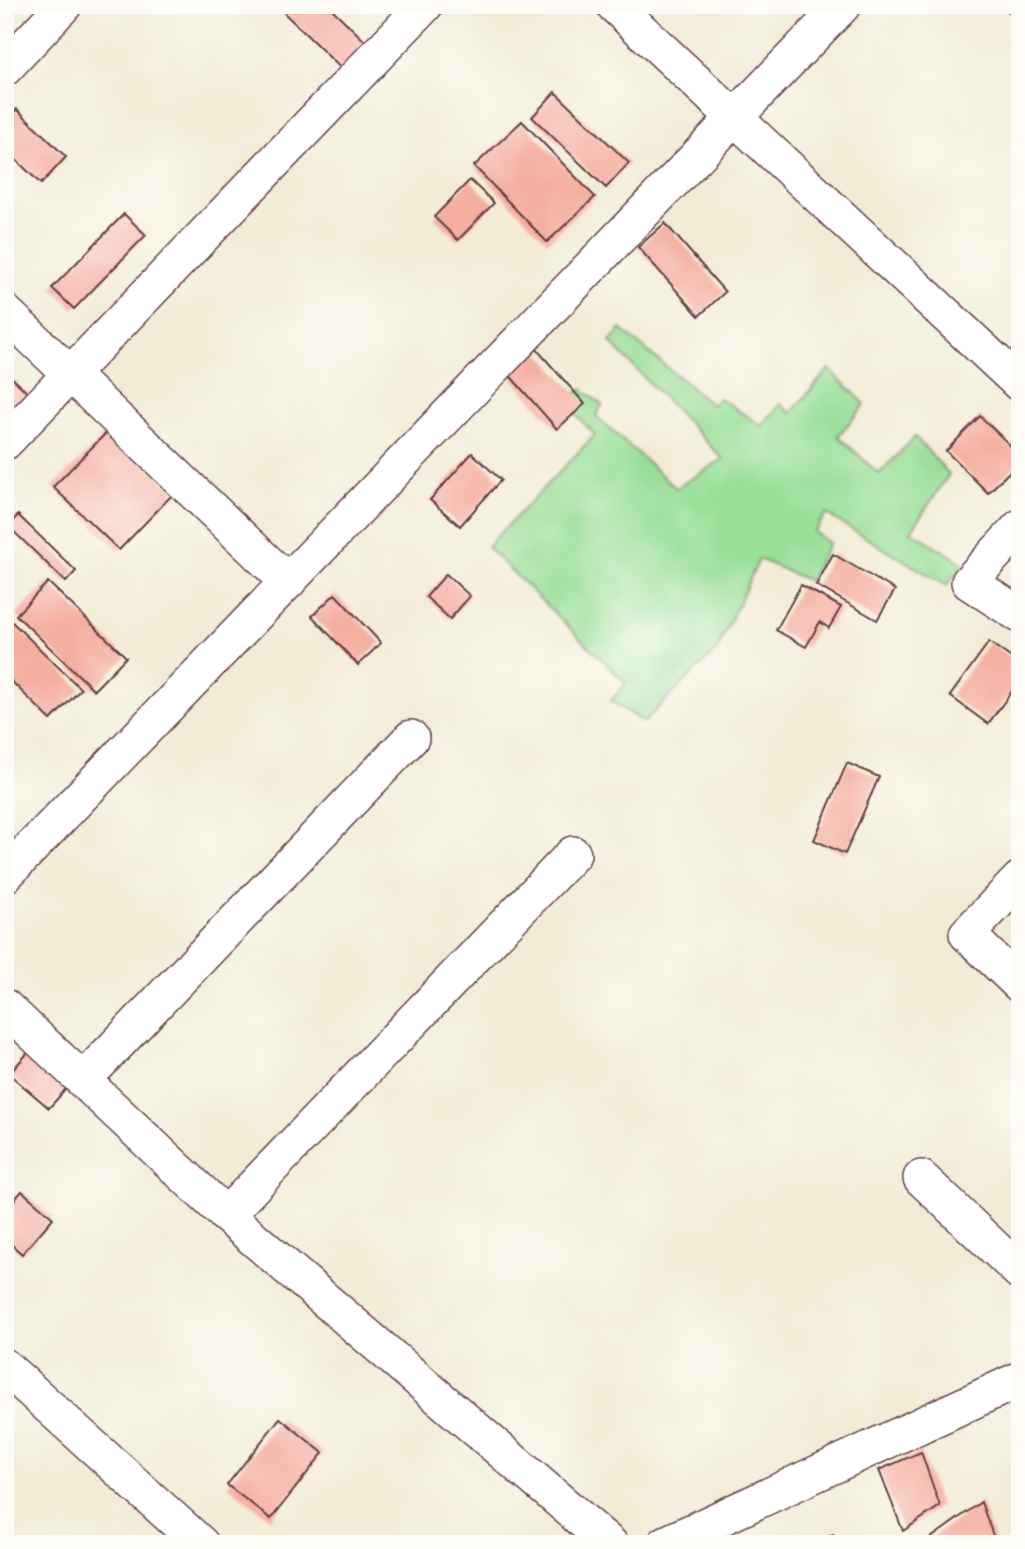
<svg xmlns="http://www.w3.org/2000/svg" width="1025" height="1549" viewBox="0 0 1025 1549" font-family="Mynerve,sans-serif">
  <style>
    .green { fill: #99df98; stroke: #727f62; stroke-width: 2 }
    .building { fill: #f5afa1 }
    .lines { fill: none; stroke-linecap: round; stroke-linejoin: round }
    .minor-casing { stroke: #633e45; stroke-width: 38 }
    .minor { stroke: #fff; stroke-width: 35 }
    .rail { stroke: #4a1f2b; stroke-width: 5; stroke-dasharray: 10 5; stroke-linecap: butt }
  </style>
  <rect width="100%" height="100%" fill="#fdfcf7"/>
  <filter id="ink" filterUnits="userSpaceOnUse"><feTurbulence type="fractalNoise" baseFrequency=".0143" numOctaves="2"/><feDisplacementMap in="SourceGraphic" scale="14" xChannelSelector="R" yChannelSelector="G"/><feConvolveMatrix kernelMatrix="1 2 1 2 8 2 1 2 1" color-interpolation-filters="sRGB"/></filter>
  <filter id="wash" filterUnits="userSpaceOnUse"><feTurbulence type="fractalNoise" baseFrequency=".00686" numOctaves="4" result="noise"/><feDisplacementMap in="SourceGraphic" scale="28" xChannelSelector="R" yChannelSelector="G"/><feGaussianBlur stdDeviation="1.57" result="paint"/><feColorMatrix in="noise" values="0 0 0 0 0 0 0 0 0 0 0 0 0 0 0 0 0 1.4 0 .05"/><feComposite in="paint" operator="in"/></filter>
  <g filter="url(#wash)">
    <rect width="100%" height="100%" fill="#f2ecd6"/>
    <!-- green -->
    <polygon class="green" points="621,329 712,405 719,398 762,426 780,404 791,413 829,369 865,404 838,436 879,474 915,437 949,474 911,531 963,563 947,586 826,514 814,532 829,543 809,581 759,559 717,650 644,722 611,701 626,683 487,547 595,435 564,402 582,389 602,405 596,416 676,488 723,459 610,342"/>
    <g id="blocks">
      <!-- building -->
      <g class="building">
        <polygon points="276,5 328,5 380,56 355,82"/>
        <polygon points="555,92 629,163 606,188 532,117"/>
        <polygon points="17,109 66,157 41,184 5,149 5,122"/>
        <polygon points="522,121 595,197 547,242 474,166"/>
        <polygon points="470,180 494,203 458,240 434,217"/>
        <polygon points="124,214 146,235 74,309 52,288"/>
        <polygon points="665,223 725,292 699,316 638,247"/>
        <polygon points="532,344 585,404 557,429 504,369"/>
        <polygon points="5,371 34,399 5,429"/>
        <polygon points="980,416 1020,455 1020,461 988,493 946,451"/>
        <polygon points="110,429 175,492 119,550 53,487"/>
        <polygon points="472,453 501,480 460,526 430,500"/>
        <polygon points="18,515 76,571 66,582 8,526"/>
        <polygon points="833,554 895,590 877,620 816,585"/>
        <polygon points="446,574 470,596 450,619 426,597"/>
        <polygon points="48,582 126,657 94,690 16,615"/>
        <polygon points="801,585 841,607 829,628 820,622 806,647 776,630"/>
        <polygon points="335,594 381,643 358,665 312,616"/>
        <polygon points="9,619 81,689 51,720 5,675 5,623"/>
        <polygon points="989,642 1020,664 1020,680 988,724 950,696"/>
        <polygon points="847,763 879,777 845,854 814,840"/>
        <polygon points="33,1047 73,1081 49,1108 9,1074"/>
        <polygon points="22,1191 53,1218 22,1254 5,1239 5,1210"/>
        <polygon points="280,1418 323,1453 271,1519 227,1485"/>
        <polygon points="921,1452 940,1506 903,1531 879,1470"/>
        <polygon points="981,1502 996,1544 935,1544 931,1538"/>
        <polygon points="833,1534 838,1544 814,1544"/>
      </g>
    </g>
  </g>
  <g filter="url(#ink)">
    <use href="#blocks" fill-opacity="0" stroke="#633e45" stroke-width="2"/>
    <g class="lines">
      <!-- minor casing -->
      <g class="minor-casing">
        <g id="minor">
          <polyline points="614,5 1020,384"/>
          <polyline points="5,68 64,5"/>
          <polyline points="5,312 288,582"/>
          <polyline points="5,442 425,5"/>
          <polyline points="1020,527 969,582 1020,615"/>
          <polyline points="5,875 843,5"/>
          <polyline points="1020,879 967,934 1020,985"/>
          <polyline points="5,1007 226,1215 610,1544"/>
          <polyline points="83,1080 411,738"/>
          <polyline points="921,1178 1020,1272"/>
          <polyline points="226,1215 573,854"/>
          <polyline points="5,1367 201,1544"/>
          <polyline points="665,1544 1020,1379"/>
        </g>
      </g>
      <!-- minor -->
      <use href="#minor" class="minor"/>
      <!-- rail -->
      <polyline class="rail" points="1004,5 1020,20"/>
    </g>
  </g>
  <!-- margin -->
  <rect width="1025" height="1549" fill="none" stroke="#fdfcf7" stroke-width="28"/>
</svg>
